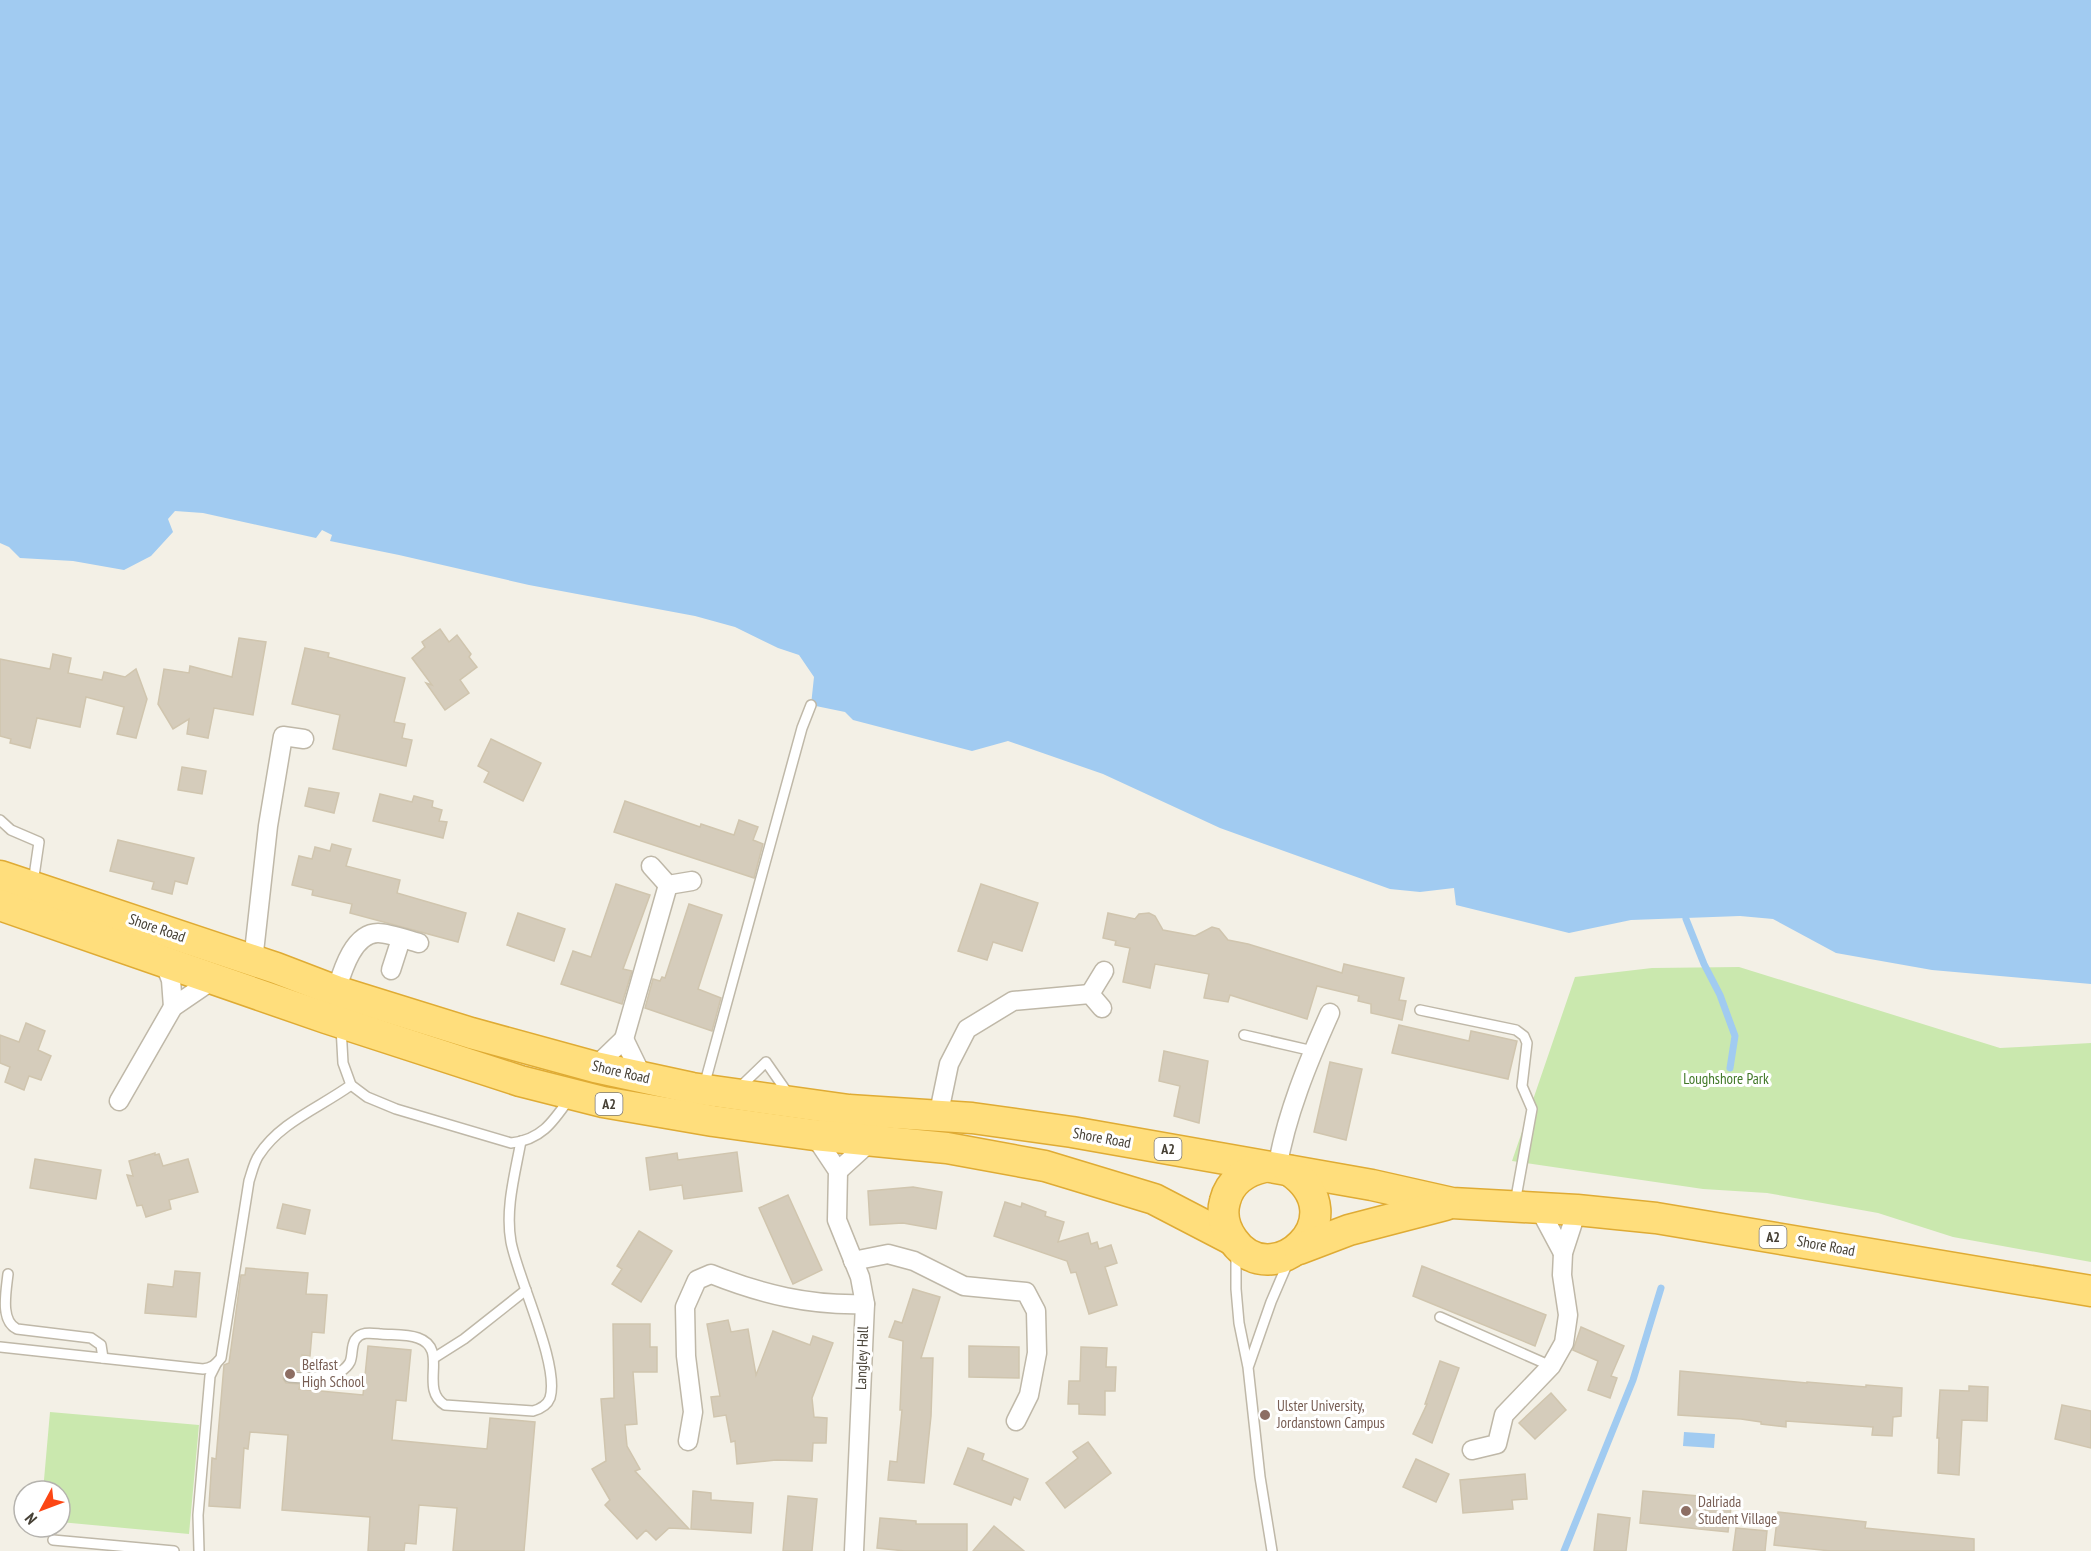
<svg xmlns="http://www.w3.org/2000/svg" width="2091" height="1551" viewBox="0 0 2091 1551" font-family="'PT Sans Narrow',sans-serif">
  <style>
    .green { fill: #cae8ae }
    .water { fill: #a1cbf1 }
    .lines { fill: none; stroke-linecap: round; stroke-linejoin: round }
    .stream { stroke: #a1cbf1; stroke-width: 7 }
    .building { fill: #d5ccbb; stroke: #d0c5ae; stroke-width: 1.5 }
    .service-casing { stroke: #bfb8a8; stroke-width: 12 }
    .minor-casing { stroke: #bfb8a8; stroke-width: 21 }
    .trunk-casing { stroke: #dfab34; stroke-width: 33 }
    .service { stroke: #fff; stroke-width: 9 }
    .minor { stroke: #fff; stroke-width: 18 }
    .trunk { stroke: #ffde7c; stroke-width: 30 }
    .education-dot { fill: #8d6e63; stroke: #fff; stroke-width: 2 }
    .labels { text-anchor: middle; stroke-width: 6; stroke-linejoin: round; paint-order: stroke }
    .shield { fill: #fff; stroke: #7e7972; stroke-width: 1.5 }
    .shield-label { font-size: 14px; font-weight: bold; fill: #464035 }
    .street-label { font-size: 15px; fill: #464035; stroke: #fff }
    .park-label { font-size: 15px; fill: #417828; stroke: #fff }
    .education-label { font-size: 15px; fill: #785e54; stroke: #fff; text-anchor: start }
  </style>
  <rect width="100%" height="100%" fill="#f3f0e6"/>
  <!-- green -->
  <g class="green">
    <polygon points="1739,967 2000,1048 2091,1043 2091,1262 1953,1237 1878,1213 1767,1193 1703,1189 1512,1161 1575,977 1652,968"/>
    <polygon points="50,1412 199,1425 189,1534 60,1522 60,1491 43,1491"/>
  </g>
  <!-- water -->
  <g class="water">
    <polygon points="0,0 2091,0 2091,984 1932,970 1836,953 1773,919 1740,916 1631,920 1569,933 1456,905 1454,888 1420,892 1390,889 1220,828 1103,774 1008,741 972,751 853,720 845,712 811,705 814,677 799,655 778,648 735,627 695,616 529,585 399,555 330,541 332,535 322,530 316,538 203,513 175,511 168,519 173,532 151,556 124,570 73,561 20,558 9,547 0,543"/>
    <polygon points="1684,1432 1715,1434 1714,1448 1683,1446"/>
  </g>
  <g class="lines">
    <!-- stream -->
    <g class="stream">
      <polyline points="1686,919 1704,964 1720,995 1735,1036 1730,1068"/>
      <polyline points="1564,1551 1633,1380 1661,1288"/>
    </g>
  </g>
  <!-- building -->
  <g class="building">
    <polygon points="440,629 449,642 457,635 471,654 469,657 477,667 460,680 469,693 445,710 426,683 432,685 412,658 425,647 422,642"/>
    <polygon points="239,638 266,642 253,715 214,708 208,738 187,734 189,719 173,729 158,704 164,669 189,673 190,666 232,677"/>
    <polygon points="305,648 329,653 328,657 405,678 394,722 405,724 402,738 412,740 406,766 333,749 340,715 292,704"/>
    <polygon points="53,654 71,658 68,673 102,680 104,672 125,677 136,669 147,699 136,738 117,734 124,707 86,697 80,727 37,718 30,748 10,743 11,739 0,736 0,659 50,669"/>
    <polygon points="491,739 541,763 523,801 484,782 489,772 478,766"/>
    <polygon points="182,767 206,771 202,794 178,790"/>
    <polygon points="309,788 339,793 334,813 305,806"/>
    <polygon points="380,794 412,802 414,796 433,801 432,807 442,810 439,821 447,822 443,838 373,821"/>
    <polygon points="625,801 700,827 701,824 734,835 739,820 758,827 753,840 763,844 754,878 614,832"/>
    <polygon points="118,840 194,858 187,884 175,881 172,894 152,889 154,882 110,871"/>
    <polygon points="332,844 351,849 346,866 400,880 397,893 466,913 458,942 350,913 352,904 312,895 313,890 292,885 299,856 312,859 315,847 330,851"/>
    <polygon points="616,884 650,895 623,969 632,971 622,1004 561,984 573,951 591,957"/>
    <polygon points="981,884 1038,903 1022,951 993,942 987,960 958,951"/>
    <polygon points="689,904 722,915 698,989 721,998 712,1031 645,1008 653,979 660,981 662,977 665,978"/>
    <polygon points="518,913 565,929 554,961 507,945"/>
    <polygon points="1108,913 1135,919 1139,914 1149,913 1155,916 1163,930 1195,936 1212,927 1219,929 1228,940 1248,944 1342,973 1344,964 1404,978 1399,1000 1406,1001 1402,1020 1371,1013 1371,1004 1358,1001 1359,996 1317,986 1307,1019 1230,995 1228,1002 1204,998 1209,974 1155,964 1150,988 1123,982 1130,948 1115,945 1116,941 1103,938"/>
    <polygon points="26,1023 45,1031 38,1050 51,1056 41,1080 29,1076 24,1090 5,1082 10,1067 0,1063 0,1035 19,1042"/>
    <polygon points="1399,1025 1469,1041 1471,1031 1517,1041 1508,1079 1392,1053"/>
    <polygon points="1164,1051 1208,1061 1199,1123 1174,1116 1180,1086 1159,1081"/>
    <polygon points="1330,1062 1362,1069 1346,1140 1314,1132"/>
    <polygon points="737,1152 742,1191 684,1199 682,1185 650,1190 646,1158 677,1153 678,1160"/>
    <polygon points="155,1153 155,1155 159,1154 163,1166 188,1159 198,1192 169,1200 171,1209 146,1217 142,1205 137,1206 127,1175 133,1176 129,1161"/>
    <polygon points="35,1159 101,1170 96,1199 30,1188"/>
    <polygon points="913,1187 942,1192 936,1229 903,1223 870,1225 868,1191"/>
    <polygon points="788,1195 822,1270 793,1284 759,1208"/>
    <polygon points="1005,1202 1021,1207 1022,1203 1046,1212 1045,1216 1064,1222 1058,1242 1088,1233 1091,1244 1097,1242 1099,1249 1111,1245 1117,1263 1105,1267 1117,1305 1089,1314 1076,1272 1071,1273 1067,1261 994,1236"/>
    <polygon points="283,1204 310,1210 305,1234 277,1228"/>
    <polygon points="639,1231 672,1251 641,1302 612,1284 622,1269 617,1266"/>
    <polygon points="1422,1266 1546,1315 1535,1346 1413,1296"/>
    <polygon points="246,1268 308,1273 306,1294 327,1295 324,1333 312,1332 310,1356 302,1355 301,1371 289,1370 284,1373 283,1379 286,1383 300,1384 299,1389 363,1395 368,1346 411,1350 406,1401 396,1400 392,1440 487,1449 490,1418 535,1422 524,1551 453,1551 457,1508 419,1505 416,1544 405,1543 404,1551 368,1551 370,1517 282,1510 288,1435 250,1432 248,1449 244,1448 240,1508 209,1506 212,1458 216,1459 224,1365 229,1363 241,1275 245,1275"/>
    <polygon points="175,1271 200,1273 196,1317 145,1313 148,1284 173,1287"/>
    <polygon points="913,1289 940,1297 921,1358 933,1358 931,1416 924,1483 888,1480 890,1461 897,1462 902,1410 900,1410 903,1341 889,1337 895,1321 902,1323"/>
    <polygon points="728,1320 731,1332 748,1329 756,1375 773,1331 810,1345 813,1336 833,1343 812,1398 814,1417 827,1418 826,1443 813,1443 812,1461 776,1460 737,1464 735,1441 731,1442 726,1415 714,1417 711,1397 720,1396 707,1324"/>
    <polygon points="613,1324 650,1324 650,1347 657,1347 657,1372 633,1372 637,1424 625,1425 627,1446 640,1469 635,1471 689,1529 669,1528 656,1540 646,1530 637,1539 605,1505 610,1500 592,1469 606,1461 601,1399 614,1398"/>
    <polygon points="1581,1327 1624,1346 1611,1376 1617,1378 1610,1398 1588,1390 1598,1361 1573,1350"/>
    <polygon points="969,1346 1019,1347 1019,1378 969,1377"/>
    <polygon points="1081,1347 1107,1348 1106,1367 1116,1367 1115,1391 1105,1391 1105,1415 1079,1414 1079,1404 1068,1404 1069,1381 1080,1381"/>
    <polygon points="1440,1361 1459,1368 1432,1443 1413,1434 1427,1404 1425,1404"/>
    <polygon points="1680,1371 1807,1383 1807,1382 1866,1387 1866,1385 1902,1388 1901,1416 1893,1417 1892,1436 1872,1435 1873,1427 1786,1421 1786,1427 1761,1424 1761,1422 1741,1419 1678,1415"/>
    <polygon points="1969,1386 1988,1387 1987,1421 1962,1420 1959,1475 1938,1473 1939,1438 1937,1438 1940,1390 1969,1391"/>
    <polygon points="1551,1393 1566,1410 1535,1439 1519,1423"/>
    <polygon points="2062,1405 2091,1411 2091,1448 2055,1439"/>
    <polygon points="1088,1442 1111,1473 1065,1508 1046,1483 1078,1458 1073,1452"/>
    <polygon points="968,1448 984,1454 982,1460 1028,1479 1020,1500 1014,1497 1011,1505 954,1484"/>
    <polygon points="1416,1459 1449,1474 1436,1502 1403,1487"/>
    <polygon points="1525,1474 1527,1499 1512,1500 1513,1509 1463,1513 1460,1480"/>
    <polygon points="693,1491 711,1493 711,1500 753,1503 751,1533 691,1529"/>
    <polygon points="1643,1491 1732,1499 1728,1532 1640,1523"/>
    <polygon points="788,1496 817,1499 812,1551 783,1551"/>
    <polygon points="1778,1512 1866,1522 1865,1528 1974,1539 1974,1551 1831,1551 1774,1545"/>
    <polygon points="1598,1514 1630,1518 1626,1551 1594,1551"/>
    <polygon points="880,1518 916,1521 916,1524 967,1524 967,1551 905,1551 877,1548"/>
    <polygon points="994,1526 1024,1551 973,1551"/>
    <polygon points="1736,1528 1767,1531 1765,1551 1733,1551"/>
  </g>
  <g class="lines">
    <!-- service casing -->
    <g class="service-casing">
      <g id="service">
        <polyline points="0,820 11,830 39,842 33,883"/>
        <polyline points="1420,1010 1516,1030 1524,1036 1527,1043 1522,1086 1532,1109 1515,1203"/>
        <polyline points="1244,1035 1313,1051"/>
        <path d="M351,1085L367,1097L396,1109L511,1143C541,1140 553,1122 569,1099"/>
        <polyline points="704,1086 802,728 811,705"/>
        <polyline points="738,1089 766,1062 789,1095"/>
        <polyline points="1236,1253 1236,1289 1239,1323 1248,1367 1260,1477 1272,1551"/>
        <path d="M8,1274C6,1292 0,1321 17,1329L91,1338L101,1345L103,1358"/>
        <polyline points="1440,1317 1551,1366"/>
        <path d="M0,1347L203,1369C212,1368 215,1365 221,1358L249,1181C252,1172 254,1162 259,1155C280,1122 321,1107 351,1085L343,1063L341,1027"/>
        <polyline points="434,1358 464,1339 526,1290"/>
        <polyline points="1249,1365 1271,1302 1289,1260"/>
        <path d="M289,1377C306,1378 340,1381 350,1362C353,1355 351,1347 355,1340C361,1331 371,1333 381,1334C392,1335 407,1334 418,1338C450,1349 418,1389 445,1405L533,1411C540,1409 547,1406 550,1398C560,1365 518,1279 511,1242C505,1209 515,1174 521,1141"/>
        <polyline points="53,1540 174,1551"/>
        <polyline points="199,1551 198,1515 210,1376 216,1364"/>
      </g>
    </g>
    <!-- minor casing -->
    <g class="minor-casing">
      <g id="minor">
        <polyline points="651,866 668,885 692,881"/>
        <polyline points="163,960 171,980 173,1007"/>
        <polyline points="253,961 268,826 283,736 304,739"/>
        <polyline points="391,970 401,939"/>
        <path d="M336,991C342,972 353,933 378,933C389,933 408,940 419,943"/>
        <polyline points="1090,994 1104,971"/>
        <polyline points="624,1039 668,885"/>
        <polyline points="595,1067 624,1039 643,1078"/>
        <polyline points="119,1101 173,1007 214,979"/>
        <polyline points="938,1117 949,1064 967,1029 1013,1001 1090,994 1102,1008"/>
        <polyline points="814,1135 838,1171 837,1220 860,1277 865,1304 854,1551"/>
        <path d="M1277,1169C1286,1115 1308,1062 1330,1013"/>
        <polyline points="838,1171 872,1140"/>
        <polyline points="1539,1208 1563,1253"/>
        <polyline points="853,1261 888,1254 914,1261 964,1286 1026,1292 1036,1311 1037,1353 1029,1395 1016,1421"/>
        <path d="M688,1441L693,1412L686,1356L685,1307L697,1280L711,1274C761,1294 810,1306 865,1304"/>
        <polyline points="1472,1450 1497,1444 1504,1415 1551,1366 1564,1343 1568,1315 1562,1275 1563,1253 1577,1210"/>
      </g>
    </g>
    <!-- trunk casing -->
    <g class="trunk-casing">
      <g id="trunk">
        <polyline points="0,876 276,968 336,991 471,1033 595,1067 692,1088 849,1110 972,1118 1072,1132 1372,1185 1452,1203 1577,1210 1656,1218 2091,1291"/>
        <polyline points="0,905 326,1018 520,1081 603,1102 713,1121 814,1135 947,1148 1045,1166 1154,1199 1231,1239"/>
        <path d="M1264,1167C1246,1171 1230,1181 1225,1201C1221,1215 1225,1229 1233,1240C1272,1296 1358,1218 1290,1171"/>
        <polyline points="1299,1249 1349,1230 1445,1205"/>
      </g>
    </g>
    <!-- service -->
    <use href="#service" class="service"/>
    <!-- minor -->
    <use href="#minor" class="minor"/>
    <!-- trunk -->
    <use href="#trunk" class="trunk"/>
  </g>
  <!-- markers -->
  <g class="education-dot">
    <circle cx="290" cy="1374" r="6"/>
    <circle cx="1265" cy="1415" r="6"/>
    <circle cx="1686" cy="1511" r="6"/>
  </g>
  <g class="labels">
    <!-- shield labels -->
    <g class="shield">
      <rect x="595.5" y="1093" width="27" height="22" rx="4.5"/>
      <rect x="1154.5" y="1138" width="27" height="22" rx="4.5"/>
      <rect x="1759.5" y="1226" width="27" height="22" rx="4.5"/>
    </g>
    <g class="shield-label">
      <text x="609" y="1109">A2</text>
      <text x="1168" y="1154">A2</text>
      <text x="1773" y="1242">A2</text>
    </g>
    <!-- street labels -->
    <g class="street-label">
      <text transform="translate(157 928) rotate(19)" y="5">Shore Road</text>
      <text transform="translate(621 1072) rotate(13)" y="5">Shore Road</text>
      <text transform="translate(1102 1138) rotate(10)" y="5">Shore Road</text>
      <text transform="translate(1826 1246) rotate(10)" y="5">Shore Road</text>
      <text transform="translate(862 1358) rotate(-88)" y="5">Langley Hall</text>
    </g>
    <!-- park labels -->
    <g class="park-label">
      <text x="1726" y="1084">Loughshore Park</text>
    </g>
    <!-- education labels -->
    <g class="education-label">
      <text x="302" y="1370">Belfast<tspan x="302" dy="17">High School</tspan></text>
      <text x="1277" y="1411">Ulster University,<tspan x="1277" dy="17">Jordanstown Campus</tspan></text>
      <text x="1698" y="1507">Dalriada<tspan x="1698" dy="17">Student Village</tspan></text>
    </g>
  </g>
  <!-- north arrow -->
  <g transform="translate(42 1509) rotate(229)"><circle r="28" fill="#ffffff" stroke="#b5b3ae" stroke-width="1.5"/>
  <path d="M0-4.5L10 22L0 15L-10 22Z" fill="#fc4614"/>
  <text y="-9" font-size="16" font-weight="bold" text-anchor="middle" fill="#464035">N</text>
  </g>
</svg>
